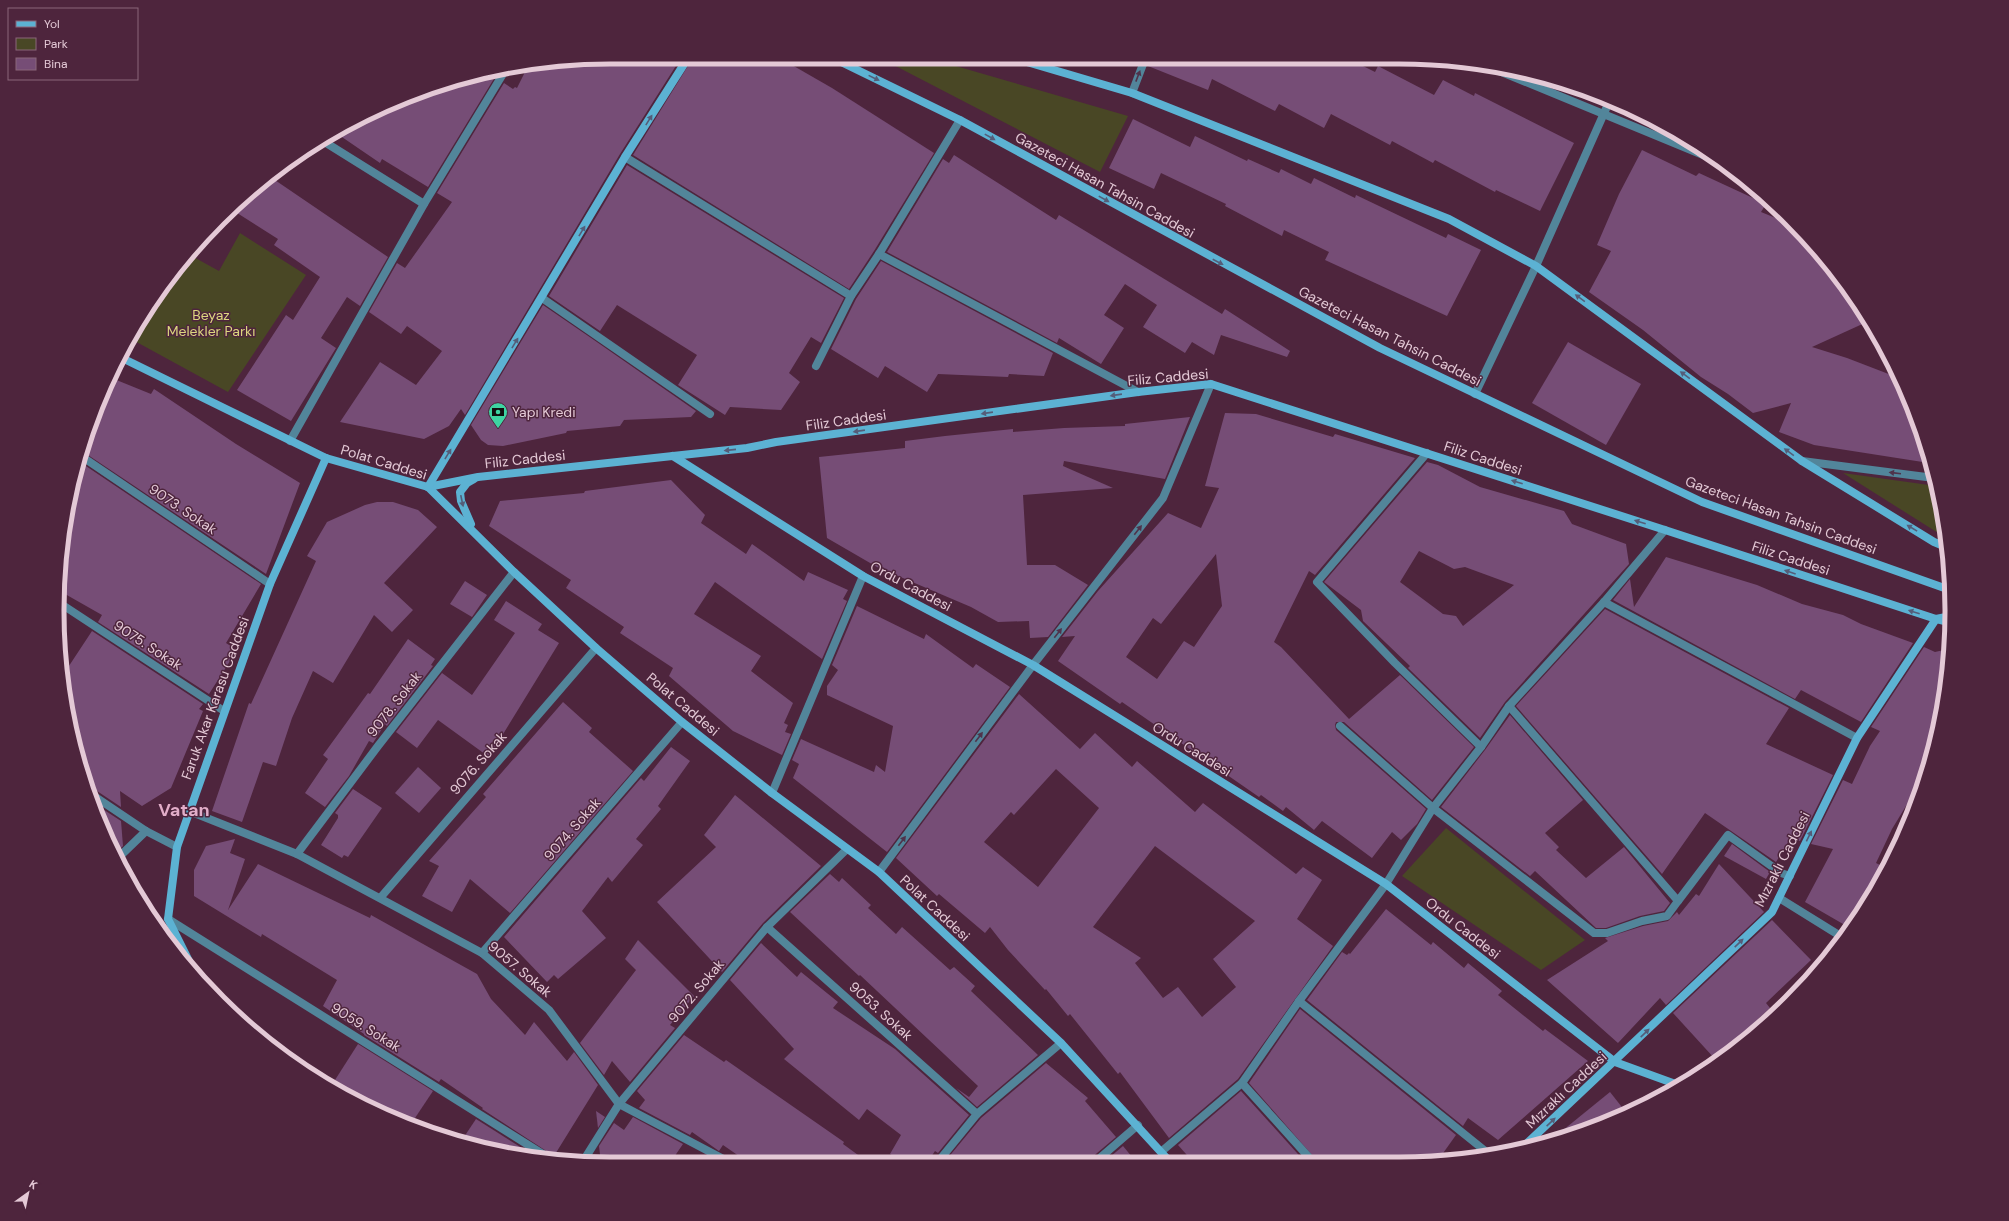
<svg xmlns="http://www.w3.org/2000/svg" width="2009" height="1221" viewBox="0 0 2009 1221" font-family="'DM Sans',sans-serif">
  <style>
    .green { fill: #494725 }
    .building { fill: #764d76; fill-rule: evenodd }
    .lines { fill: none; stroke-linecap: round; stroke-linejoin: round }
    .street { stroke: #52859a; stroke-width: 8 }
    .secondary { stroke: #5cb2d3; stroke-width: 8 }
    .oneway { fill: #4f334b }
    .oneway2 { fill: #545d79 }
    .labels { text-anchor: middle; stroke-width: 3; stroke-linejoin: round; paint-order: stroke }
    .street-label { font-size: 14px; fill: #e4c9d6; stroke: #4e253d }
    .park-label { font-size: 14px; fill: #dcd77f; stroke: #4e253d }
    .poi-label { font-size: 14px; fill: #e4c9d6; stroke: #4e253d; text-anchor: start }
    .district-label { font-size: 18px; font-weight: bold; fill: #e2aec9; stroke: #4e253d }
    .rim { fill: none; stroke: #e4c9d6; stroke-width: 5 }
  </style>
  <rect width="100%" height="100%" fill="#4e253d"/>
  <!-- green -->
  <g class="green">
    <polygon points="884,60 935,60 1128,116 1100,172"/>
    <polygon points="240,233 306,275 228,392 131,339 171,274 190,255 219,271"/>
    <polygon points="1843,473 1936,486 1941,503 1945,535 1935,531"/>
    <polygon points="1446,828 1585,940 1541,970 1402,876"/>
  </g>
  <!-- building -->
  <g class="building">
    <polygon points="1150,59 1349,59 1375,72 1378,66 1434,95 1443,80 1474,96 1475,93 1574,143 1540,211 1496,190 1495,192 1435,160 1433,163 1392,141 1390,145 1331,114 1324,128 1279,104 1275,111 1212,79 1208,90 1148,66"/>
    <polygon points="679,61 620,154 465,415 461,409 449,426 424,439 340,422 380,362 416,385 442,351 407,326 401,334 369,312 397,263 405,268 452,202 437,193 504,83 513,89 515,87 517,88 529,64 538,62"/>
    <polygon points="691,61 785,61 832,88 934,153 874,251 849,289 633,155"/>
    <polygon points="489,73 495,77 428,187 382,159 380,163 336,133 366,114 433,86"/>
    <polygon points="1133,119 1190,147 1195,136 1247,161 1248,159 1279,173 1281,169 1311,184 1314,178 1355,198 1356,195 1446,238 1448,234 1481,250 1447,316 1325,260 1329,252 1284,230 1282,236 1225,206 1226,204 1161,173 1154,189 1109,168"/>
    <polygon points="1642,150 1696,176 1699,173 1766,204 1761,212 1795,226 1859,303 1869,321 1812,347 1847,358 1899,378 1910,399 1929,463 1814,445 1779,432 1791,403 1753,413 1728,394 1701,377 1643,330 1589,292 1611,251 1597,245 1619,194"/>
    <polygon points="954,155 1056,220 1059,215 1222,314 1225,309 1290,351 1287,357 1221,335 1214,355 1192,342 1185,353 1143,327 1157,305 1125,284 1104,315 1124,328 1101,364 1059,338 1057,343 887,252 943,159 949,163"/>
    <polygon points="627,165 844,298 821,343 811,337 789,373 800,382 781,410 730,407 725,415 678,385 697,355 617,305 600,331 549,296"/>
    <polygon points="269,176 388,257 360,306 347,297 321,338 336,348 291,421 237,390 286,315 293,320 320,277 274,245 278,239 234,211"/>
    <polygon points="881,261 1053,353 1044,376 1009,374 1008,377 938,374 927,392 885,366 878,378 831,349 856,299"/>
    <polygon points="543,305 594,340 696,411 691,417 624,420 620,426 567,431 566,433 503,446 488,445 481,440 471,425"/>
    <polygon points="1568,342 1641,384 1606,445 1532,403"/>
    <polygon points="109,377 151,394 154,389 236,444 300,483 266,574 82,451 86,433"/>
    <path d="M1225,413L1256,414L1333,437L1335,434L1415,458L1315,575L1309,571L1274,642L1281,647L1349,719L1400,675L1474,747L1432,800L1344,722H1336L1335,725L1336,730L1426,809L1417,824L1401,840L1392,832L1372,858L1322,821L1314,830L1286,807L1283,811L1261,795L1259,797L1122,702L1120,704L1058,661L1075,636L1062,637L1098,591L1168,513L1201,528L1219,488L1205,486ZM1216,554L1222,606L1194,647L1184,641L1157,679L1126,657L1153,618L1161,624Z"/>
    <polygon points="1190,417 1165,479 1064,461 1063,466 1113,488 1023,495 1027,565 1055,565 1088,585 1048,637 1030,638 1029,621 998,622 971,607 877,567 827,538 819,457 905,448 905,441 945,436 1013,429 1013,432 1064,428 1125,426 1125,424"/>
    <polygon points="80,462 261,584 226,643 237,650 209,694 98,622 102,615 58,590 62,538"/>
    <path d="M1427,462L1438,465L1480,487L1564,511L1572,524L1626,544L1629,564L1505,702L1480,738L1408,668L1410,666L1363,621L1361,610L1324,582ZM1419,551L1454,569L1465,567L1514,585L1463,626L1456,616L1443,614L1400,582Z"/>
    <polygon points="671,480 705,515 701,523 746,554 752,544 804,581 808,572 848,590 843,599 847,601 822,659 715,582 694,614 761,656 751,671 793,703 784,723 788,725 785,732 791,734 782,755 733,731 669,676 673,668 620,633 624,627 566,588 571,580 489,526 500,501 584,493 585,491"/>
    <polygon points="377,502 393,502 418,510 437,527 384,583 413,610 392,632 374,615 333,683 313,671 292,718 276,766 263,762 242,822 212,811 249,703 251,704 316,561 307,556 327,522 365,505"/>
    <polygon points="1666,557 1757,585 1802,604 1843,615 1861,624 1913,643 1861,722 1801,690 1795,699 1613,600 1630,579 1634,607"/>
    <polygon points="465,581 487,595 472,617 450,604"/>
    <polygon points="506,601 542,624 538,630 559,643 489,757 438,720 417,748 396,732 442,673 472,695 515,633 494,620"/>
    <polygon points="857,606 924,639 926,634 973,668 976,664 1010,687 887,852 793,778 799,764 792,760 801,739 874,772 876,765 885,772 893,726 827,695 827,686 838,670 832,665"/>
    <polygon points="1605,609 1789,708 1766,744 1833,775 1800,841 1790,839 1776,862 1705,813 1662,874 1516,706"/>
    <polygon points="92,631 203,704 199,709 203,711 171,788 142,806 120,791 121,807 91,787 86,787 68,718 63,675"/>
    <polygon points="408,639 435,659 431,665 433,666 387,726 385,724 373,743 369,741 349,776 325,807 305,793 328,759 323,755 368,693 370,694"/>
    <polygon points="1924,647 1935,652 1948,649 1941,719 1923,778 1892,829 1876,863 1886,868 1859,918 1850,928 1805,902 1833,849 1811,844 1843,780 1852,784 1870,746 1880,731 1871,727"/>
    <path d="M1019,694L1080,749L1095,733L1132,767L1137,761L1195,812L1203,803L1296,874L1303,867L1322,880L1297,919L1333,946L1238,1079L1169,1138L1120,1072L1118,1074L1070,1014L1068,1016L1046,989L1045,990L1008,950L990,927L985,933L939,894L937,896L896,858ZM1056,769L1099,808L1038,887L984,842L1011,812L1014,815ZM1155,846L1255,921L1213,959L1236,987L1202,1017L1178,987L1163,998L1135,963L1141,958L1093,927Z"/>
    <polygon points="563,702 592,728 589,732 633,771 510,913 470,879 452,912 422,896 439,866 429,861 486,797 483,794"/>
    <polygon points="1510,715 1583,800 1545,833 1559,847 1556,850 1586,878 1624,847 1670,903 1664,911 1640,916 1606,928 1596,928 1535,871 1530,876 1441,807 1485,750"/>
    <polygon points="671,747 690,761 658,806 661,809 636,839 643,845 612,882 608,877 582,911 606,938 558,979 554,975 547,982 504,937 641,778 644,781"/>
    <polygon points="418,767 441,788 419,813 395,793"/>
    <polygon points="353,789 382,808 348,857 344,855 342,858 321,845 338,818 338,815 335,813"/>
    <polygon points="735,795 821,866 763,923 722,972 657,902 716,847 704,835"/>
    <polygon points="92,802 121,821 123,846 116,853"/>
    <polygon points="235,839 230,853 245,859 228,910 258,864 370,918 371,915 477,974 491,999 525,1035 534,1022 567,1061 574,1052 598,1085 554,1156 482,1109 483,1108 441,1079 439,1082 364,1035 364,1034 323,1006 337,980 262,934 261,937 194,896 194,870 206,846"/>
    <polygon points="1732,844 1770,872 1766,879 1724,856"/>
    <polygon points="1719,864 1764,912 1666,1005 1660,998 1618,1043 1547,980 1608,941 1605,938 1643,926 1668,921 1677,912 1679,915 1696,894 1699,896"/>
    <polygon points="830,874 839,882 842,878 871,905 868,908 896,934 902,927 950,970 954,967 975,986 971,991 1038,1055 977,1107 956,1088 969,1097 978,1086 860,975 859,976 790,912"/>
    <polygon points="1386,909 1431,945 1433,942 1464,968 1468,963 1502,991 1498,995 1543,1031 1545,1029 1588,1061 1498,1140 1468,1118 1463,1126 1307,1000 1342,952 1347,955 1349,953 1350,954"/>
    <polygon points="1772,920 1811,960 1766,1003 1770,1008 1715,1059 1673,1013"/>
    <polygon points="638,940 694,996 670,1025 675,1028 630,1082 612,1061 604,1075 580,1043 636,970 625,959"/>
    <polygon points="761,943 797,977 801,972 838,1002 833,1008 895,1049 969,1115 938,1153 935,1151 927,1163 904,1163 890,1154 901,1135 867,1109 859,1120 784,1059 794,1049 730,980"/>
    <polygon points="1300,1009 1456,1135 1436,1163 1319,1163 1249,1083"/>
    <polygon points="684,1035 724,1062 726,1060 844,1142 843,1144 869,1163 749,1163 723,1145 719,1151 692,1132 690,1135 639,1108 645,1100 637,1091"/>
    <polygon points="358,1044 433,1091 411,1124 371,1103 335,1080"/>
    <polygon points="1046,1063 1088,1098 1085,1101 1116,1137 1090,1159 1089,1163 953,1163 947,1159 981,1118"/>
    <polygon points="1241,1091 1306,1163 1194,1163 1178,1145"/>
    <polygon points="1610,1092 1625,1111 1565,1136 1562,1131"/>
    <polygon points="596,1111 605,1117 598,1128"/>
    <polygon points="633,1117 683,1144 670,1163 601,1163 599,1146 614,1123 624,1130"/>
    <polygon points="476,1119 533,1155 462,1140"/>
    <polygon points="1123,1146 1137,1163 1103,1163"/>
  </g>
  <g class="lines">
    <!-- street -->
    <g class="street">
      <polyline points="1499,71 1720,162"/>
      <polyline points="1132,93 1145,59"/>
      <polyline points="323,141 424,204"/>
      <polyline points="625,157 851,296"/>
      <polyline points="879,254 1138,392"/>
      <polyline points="542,298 710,414"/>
      <polyline points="816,366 851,296 879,254 960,120"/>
      <polyline points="1475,394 1536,266 1609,102"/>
      <polyline points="290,441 424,204 506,69"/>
      <polyline points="1427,453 1317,582 1395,663 1481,747"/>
      <polyline points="81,456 270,584"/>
      <polyline points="1802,461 1934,478"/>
      <polyline points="58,602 224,711"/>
      <polyline points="1604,602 1857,738"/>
      <polyline points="1509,706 1678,901 1728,835 1781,873 1790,876"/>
      <polyline points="1340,726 1433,808 1594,933 1607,933 1642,921 1667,916 1678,901"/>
      <polyline points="88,792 146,831 177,847"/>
      <polyline points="772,793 863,576"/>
      <polyline points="189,811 297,854 482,953 549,1010 619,1104 731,1163"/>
      <polyline points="297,854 378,746 514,572"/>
      <polyline points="118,858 146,831"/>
      <polyline points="879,872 1033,665 1163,498 1211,384"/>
      <polyline points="381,897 596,648"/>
      <polyline points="1779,898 1842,937"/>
      <polyline points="168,919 549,1158"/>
      <polyline points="767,927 977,1114"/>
      <polyline points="482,953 682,722"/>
      <polyline points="1299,1001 1489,1154"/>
      <polyline points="1242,1083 1314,1163"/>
      <polyline points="1162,1151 1242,1083 1299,1001 1386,884 1433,808 1481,747 1509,706 1604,602 1665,530"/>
      <polyline points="582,1163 619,1104 767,927 846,850"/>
      <polyline points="937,1163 977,1114 1061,1043"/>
      <polyline points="1094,1163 1138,1125"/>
    </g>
    <!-- secondary -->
    <g class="secondary">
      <polyline points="1020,60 1132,93 1449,219 1536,266 1802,461 1934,542 1946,547"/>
      <polyline points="839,61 960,120 1380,348 1702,502 1950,590"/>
      <polyline points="120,357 326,458 428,487 514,572 596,648 682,722 772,793 879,872 1061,1043 1171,1163"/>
      <polyline points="673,456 863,576 1033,665 1386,884 1615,1062 1681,1086"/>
      <polyline points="428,487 478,477 747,448 776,442 1138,392 1211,384 1665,530 1936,619 1951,616"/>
      <polyline points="428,487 625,157 686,61"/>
      <polyline points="471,524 461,501 460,492 467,483 474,479"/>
      <polyline points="196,975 168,919 177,847 270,584 326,458"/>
      <polyline points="1522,1148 1772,912 1857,738 1936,619 1951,623"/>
    </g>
  </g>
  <!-- one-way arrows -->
  <defs><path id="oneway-solid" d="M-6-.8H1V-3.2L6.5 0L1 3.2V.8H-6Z"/></defs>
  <g class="oneway">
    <use href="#oneway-solid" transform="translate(1138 76) rotate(-69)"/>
    <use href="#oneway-solid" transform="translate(1895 473) rotate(-173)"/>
    <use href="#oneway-solid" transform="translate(1138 530) rotate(-52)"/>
    <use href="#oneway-solid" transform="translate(1058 633) rotate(-52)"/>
    <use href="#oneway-solid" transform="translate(979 737) rotate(-53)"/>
    <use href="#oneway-solid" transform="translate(902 841) rotate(-53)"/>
  </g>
  <g class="oneway2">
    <use href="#oneway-solid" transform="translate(874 78) rotate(26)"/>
    <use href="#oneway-solid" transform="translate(649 120) rotate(-58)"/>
    <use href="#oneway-solid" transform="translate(990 137) rotate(29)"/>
    <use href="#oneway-solid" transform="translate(1104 199) rotate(29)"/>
    <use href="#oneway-solid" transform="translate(582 231) rotate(-59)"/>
    <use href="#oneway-solid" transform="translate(1218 262) rotate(28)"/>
    <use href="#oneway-solid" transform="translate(1580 298) rotate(-144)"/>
    <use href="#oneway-solid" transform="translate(515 343) rotate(-59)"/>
    <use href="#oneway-solid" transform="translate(1685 375) rotate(-144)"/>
    <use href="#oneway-solid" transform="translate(1116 395) rotate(172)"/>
    <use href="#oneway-solid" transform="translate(987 413) rotate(172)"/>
    <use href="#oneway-solid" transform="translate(859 431) rotate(172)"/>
    <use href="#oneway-solid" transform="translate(730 450) rotate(174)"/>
    <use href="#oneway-solid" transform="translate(1789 452) rotate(-144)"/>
    <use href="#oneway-solid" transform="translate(448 454) rotate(-59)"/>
    <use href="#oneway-solid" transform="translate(1517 482) rotate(-162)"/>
    <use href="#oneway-solid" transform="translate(462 501) rotate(78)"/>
    <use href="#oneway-solid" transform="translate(1640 522) rotate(-162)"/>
    <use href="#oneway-solid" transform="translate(1912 528) rotate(-149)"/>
    <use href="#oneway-solid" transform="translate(1790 572) rotate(-161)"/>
    <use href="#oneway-solid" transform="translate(1914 612) rotate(-162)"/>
    <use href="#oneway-solid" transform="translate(1809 836) rotate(-64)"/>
    <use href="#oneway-solid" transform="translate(1739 943) rotate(-44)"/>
    <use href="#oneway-solid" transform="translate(1645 1033) rotate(-44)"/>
    <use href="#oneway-solid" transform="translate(1551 1122) rotate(-43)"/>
  </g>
  <!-- icons -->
  <defs>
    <g id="bank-pin" transform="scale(1)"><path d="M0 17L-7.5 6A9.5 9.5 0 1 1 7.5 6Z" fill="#3ed4a2" stroke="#4e253d"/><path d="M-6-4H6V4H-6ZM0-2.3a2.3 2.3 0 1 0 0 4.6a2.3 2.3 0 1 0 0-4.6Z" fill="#111"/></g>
  </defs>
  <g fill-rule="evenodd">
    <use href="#bank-pin" x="498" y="412"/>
  </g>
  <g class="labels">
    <!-- street labels -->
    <g class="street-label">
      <text transform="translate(1105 185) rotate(29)" y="5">Gazeteci Hasan Tahsin Caddesi</text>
      <text transform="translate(1390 336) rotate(27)" y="5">Gazeteci Hasan Tahsin Caddesi</text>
      <text transform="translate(1168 377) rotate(-5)" y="5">Filiz Caddesi</text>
      <text transform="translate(846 420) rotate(-8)" y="5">Filiz Caddesi</text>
      <text transform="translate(1483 458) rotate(18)" y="5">Filiz Caddesi</text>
      <text transform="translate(525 459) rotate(-6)" y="5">Filiz Caddesi</text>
      <text transform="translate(384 462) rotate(17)" y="5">Polat Caddesi</text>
      <text transform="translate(183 509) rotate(34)" y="5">9073. Sokak</text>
      <text transform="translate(1781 515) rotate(20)" y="5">Gazeteci Hasan Tahsin Caddesi</text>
      <text transform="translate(1791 558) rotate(18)" y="5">Filiz Caddesi</text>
      <text transform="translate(911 586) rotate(28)" y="5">Ordu Caddesi</text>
      <text transform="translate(148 645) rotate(33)" y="5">9075. Sokak</text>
      <text transform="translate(215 698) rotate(-70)" y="5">Faruk Akar Karasu Caddesi</text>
      <text transform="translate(394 704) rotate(-52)" y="5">9078. Sokak</text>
      <text transform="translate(683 704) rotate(40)" y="5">Polat Caddesi</text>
      <text transform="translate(1192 749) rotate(32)" y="5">Ordu Caddesi</text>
      <text transform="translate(478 763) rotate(-49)" y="5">9076. Sokak</text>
      <text transform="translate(572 829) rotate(-49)" y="5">9074. Sokak</text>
      <text transform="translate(1782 859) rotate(-63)" y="5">Mızraklı Caddesi</text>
      <text transform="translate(935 908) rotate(43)" y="5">Polat Caddesi</text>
      <text transform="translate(1463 928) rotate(38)" y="5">Ordu Caddesi</text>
      <text transform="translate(520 969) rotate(40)" y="5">9057. Sokak</text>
      <text transform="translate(696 991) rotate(-50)" y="5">9072. Sokak</text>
      <text transform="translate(881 1011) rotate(42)" y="5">9053. Sokak</text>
      <text transform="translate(366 1027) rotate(32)" y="5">9059. Sokak</text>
      <text transform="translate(1566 1090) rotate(-43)" y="5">Mızraklı Caddesi</text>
    </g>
    <!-- park labels -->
    <g class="park-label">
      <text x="211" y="320">Beyaz<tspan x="211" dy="16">Melekler Parkı</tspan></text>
    </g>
    <!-- poi labels -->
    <g class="poi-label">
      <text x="512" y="417">Yapı Kredi</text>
    </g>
    <!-- district labels -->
    <g class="district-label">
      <text x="184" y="816">Vatan</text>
    </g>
  </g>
  <!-- crop -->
  <path d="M0 0H2009V1221H0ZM610 64H1399A546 546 0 0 1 1945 610V611A546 546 0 0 1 1399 1157H610A546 546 0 0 1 64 611V610A546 546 0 0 1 610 64Z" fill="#4e253d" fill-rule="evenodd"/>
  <path class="rim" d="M610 64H1399A546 546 0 0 1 1945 610V611A546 546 0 0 1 1399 1157H610A546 546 0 0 1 64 611V610A546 546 0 0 1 610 64Z"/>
  <!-- legend -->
  <rect x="8" y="8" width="130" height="72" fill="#4e253d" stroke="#8a677a"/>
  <rect x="16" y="21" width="20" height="6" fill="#5cb2d3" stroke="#8a677a"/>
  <text x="44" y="28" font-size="12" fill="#e4c9d6">Yol</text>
  <rect x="16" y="38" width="20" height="12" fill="#494725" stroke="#8a677a"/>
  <text x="44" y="48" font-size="12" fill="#e4c9d6">Park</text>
  <rect x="16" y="58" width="20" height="12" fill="#764d76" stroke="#8a677a"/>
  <text x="44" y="68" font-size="12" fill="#e4c9d6">Bina</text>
  <!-- north arrow -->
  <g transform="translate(28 1193) rotate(33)" stroke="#4e253d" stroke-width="3" paint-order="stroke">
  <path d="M0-3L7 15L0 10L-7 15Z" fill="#e4c9d6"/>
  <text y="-6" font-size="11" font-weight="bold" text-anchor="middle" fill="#e4c9d6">K</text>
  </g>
</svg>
